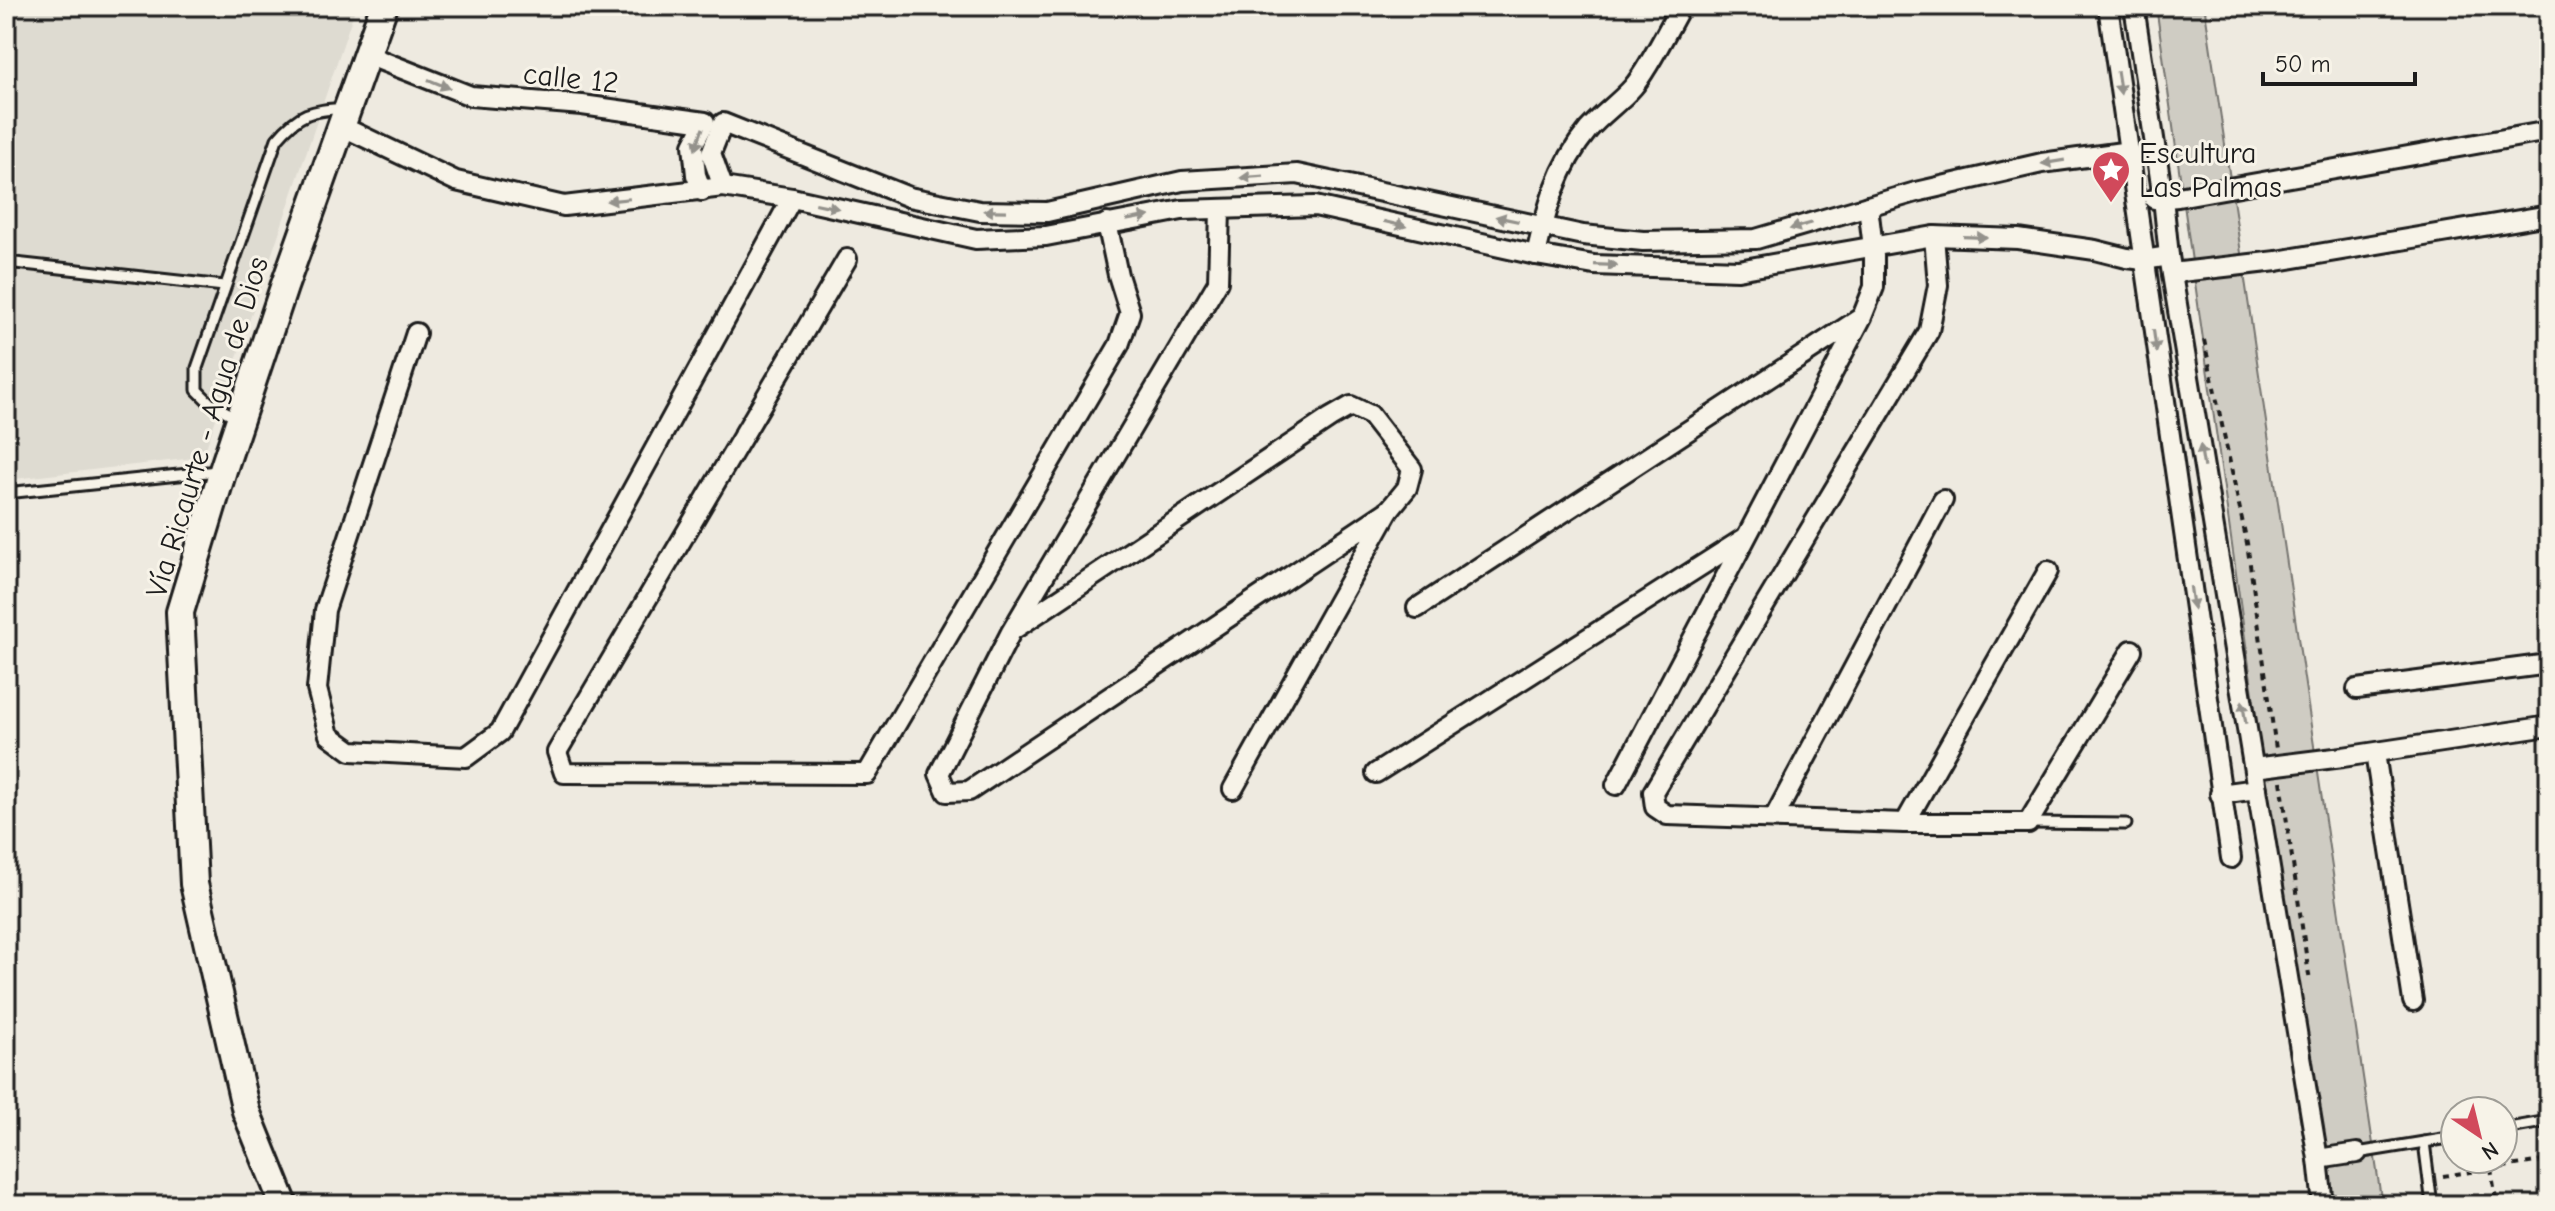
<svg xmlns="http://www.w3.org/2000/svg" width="2555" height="1211" viewBox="0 0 2555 1211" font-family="'Comic Neue',sans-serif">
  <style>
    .built { fill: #dedbd1 }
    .green { fill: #cfccc3; stroke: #767470; stroke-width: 2 }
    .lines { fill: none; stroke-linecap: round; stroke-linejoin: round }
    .lane-casing { stroke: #1c1c1c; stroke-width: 15 }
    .street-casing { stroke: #1c1c1c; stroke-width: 24 }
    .secondary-casing { stroke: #1c1c1c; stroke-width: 32 }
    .path { stroke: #1c1c1c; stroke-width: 4; stroke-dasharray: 6 6; stroke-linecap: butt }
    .lane { stroke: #f7f3e8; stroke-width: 9 }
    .street { stroke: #f7f3e8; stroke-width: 18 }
    .secondary { stroke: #f7f3e8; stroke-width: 26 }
    .oneway { fill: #94928c }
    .labels { text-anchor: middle; stroke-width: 6; stroke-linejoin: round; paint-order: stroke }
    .street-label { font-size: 30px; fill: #1c1c1c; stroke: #f7f3e8 }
    .poi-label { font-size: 30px; fill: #1c1c1c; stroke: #f7f3e8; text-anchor: start }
  </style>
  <rect width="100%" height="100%" fill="#eeeae0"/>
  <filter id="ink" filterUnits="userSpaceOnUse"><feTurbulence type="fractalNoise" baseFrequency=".0125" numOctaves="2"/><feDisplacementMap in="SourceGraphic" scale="16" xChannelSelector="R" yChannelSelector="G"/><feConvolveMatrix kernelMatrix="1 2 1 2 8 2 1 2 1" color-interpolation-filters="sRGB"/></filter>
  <g filter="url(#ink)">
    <!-- built -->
    <polygon class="built" points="6,6 356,6 203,457 6,480"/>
    <!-- green -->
    <polygon class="green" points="2205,10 2382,1205 2325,1205 2157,13"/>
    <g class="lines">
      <!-- lane casing -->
      <g class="lane-casing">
        <g id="lane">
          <polyline points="6,262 224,286"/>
          <path d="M238,418L211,404L197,390V368L277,139C300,112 310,111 344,108"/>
          <polyline points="6,493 217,471"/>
          <polyline points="2028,823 2126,824"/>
          <polyline points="2503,1129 2549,1121"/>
          <polyline points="2424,1142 2432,1205"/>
          <polyline points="2357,1153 2455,1137"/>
        </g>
      </g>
      <!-- street casing -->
      <g class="street-casing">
        <g id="street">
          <polyline points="2108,6 2231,858"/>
          <polyline points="2134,6 2163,198 2169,256 2318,1159 2323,1205"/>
          <polyline points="367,55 471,96 582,105 705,122 693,145 696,175 702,191"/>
          <polyline points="341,126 456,181 564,206 723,187 792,198 976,239 1046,236 1182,210 1315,206 1536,255 1594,265 1738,270 1934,236 2018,239 2095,250 2127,258 2144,260 2169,256"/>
          <polyline points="723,187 711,153 723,123 909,197 980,211 1047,212 1182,181 1297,174 1583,235 1643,241 1756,239 1916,192 2042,163 2130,151"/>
          <polyline points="2154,199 2178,197 2549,131"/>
          <polyline points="1220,210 1218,282 1011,632 939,774 947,792 969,791 1389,510"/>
          <polyline points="1934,236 1938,285 1929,331 1653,792 1655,807 1667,815 1905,823 2028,823 2132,650"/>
          <path d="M1536,255C1546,210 1558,166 1588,130C1602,114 1620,102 1633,87C1649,68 1668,29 1681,6"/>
          <polyline points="847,259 557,752 564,773 867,774 1119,345 1130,313 1118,275 1107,223"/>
          <polyline points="2172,273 2277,261 2549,215"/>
          <polyline points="416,333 325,610 317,689 329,735 351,751 466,757 500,732 792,198"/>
          <polyline points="1417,608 1859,319"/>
          <polyline points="1016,628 1330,418 1351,406 1370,415 1412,469 1407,488 1389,510 1233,789"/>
          <polyline points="2357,689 2549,664"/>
          <polyline points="2375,753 2413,1001"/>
          <polyline points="2254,768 2343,757 2549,726"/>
          <polyline points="1376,773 1743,539"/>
          <polyline points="1616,785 1862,317 1874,287 1874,256 1868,206"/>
          <polyline points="2220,794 2257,789"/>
          <polyline points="1774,818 1943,500"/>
          <polyline points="1905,823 2048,571"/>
          <polyline points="2318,1159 2357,1153"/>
        </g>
      </g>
      <!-- secondary casing -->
      <g class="secondary-casing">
        <polyline id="secondary" points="284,1205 246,1111 194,884 180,612 223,470 284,287 384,6"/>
      </g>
      <!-- path -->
      <g class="path">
        <polyline points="2204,340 2247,543 2276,749"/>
        <polyline points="2281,781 2310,982"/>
        <polyline points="2491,1169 2497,1205"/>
        <polyline points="2443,1176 2549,1160"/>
      </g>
      <!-- lane -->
      <use href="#lane" class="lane"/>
      <!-- street -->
      <use href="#street" class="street"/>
      <!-- secondary -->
      <use href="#secondary" class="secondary"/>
    </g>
    <!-- one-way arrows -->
    <defs><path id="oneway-solid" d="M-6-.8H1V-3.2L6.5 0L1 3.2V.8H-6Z" transform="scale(2)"/></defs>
    <g class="oneway">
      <use href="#oneway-solid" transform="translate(2119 83) rotate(81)"/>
      <use href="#oneway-solid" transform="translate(439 84) rotate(22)"/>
      <use href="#oneway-solid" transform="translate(699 139) rotate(110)"/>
      <use href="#oneway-solid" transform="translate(2053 162) rotate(171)"/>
      <use href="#oneway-solid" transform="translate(1252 177) rotate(176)"/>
      <use href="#oneway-solid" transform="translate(618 200) rotate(174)"/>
      <use href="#oneway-solid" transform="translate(827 206) rotate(12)"/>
      <use href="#oneway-solid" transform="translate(995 211) rotate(-179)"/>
      <use href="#oneway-solid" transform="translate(1138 218) rotate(-10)"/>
      <use href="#oneway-solid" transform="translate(1507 219) rotate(-168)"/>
      <use href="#oneway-solid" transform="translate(1395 224) rotate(13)"/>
      <use href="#oneway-solid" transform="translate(1801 226) rotate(164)"/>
      <use href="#oneway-solid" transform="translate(1975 237) rotate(2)"/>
      <use href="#oneway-solid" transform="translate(1606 265) rotate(2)"/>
      <use href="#oneway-solid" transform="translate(2155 341) rotate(82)"/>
      <use href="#oneway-solid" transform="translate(2202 456) rotate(-99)"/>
      <use href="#oneway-solid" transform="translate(2192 598) rotate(82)"/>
      <use href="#oneway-solid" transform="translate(2244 712) rotate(-99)"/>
    </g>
  </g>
  <!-- icons -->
  <defs>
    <g id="sight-pin" transform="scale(2)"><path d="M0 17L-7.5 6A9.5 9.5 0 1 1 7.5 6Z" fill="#d1495b" stroke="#f7f3e8"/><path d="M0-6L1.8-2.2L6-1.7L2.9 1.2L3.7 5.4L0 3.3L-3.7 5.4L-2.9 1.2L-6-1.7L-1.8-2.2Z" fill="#fff"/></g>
  </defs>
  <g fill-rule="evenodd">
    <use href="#sight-pin" x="2111" y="170"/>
  </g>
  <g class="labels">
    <!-- street labels -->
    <g class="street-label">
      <text transform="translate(571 78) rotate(6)" y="10">calle 12</text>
      <text transform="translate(207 427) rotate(-73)" y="10">Vía Ricaurte - Agua de Dios</text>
    </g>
    <!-- poi labels -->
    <g class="poi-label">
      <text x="2139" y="163">Escultura<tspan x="2139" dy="34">Las Palmas</tspan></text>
    </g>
  </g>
  <!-- margin -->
  <rect width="2555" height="1211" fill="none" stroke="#f7f3e8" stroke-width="32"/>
  <rect x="16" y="16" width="2523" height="1179" fill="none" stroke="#1c1c1c" stroke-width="3" filter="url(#ink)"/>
  <!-- north arrow -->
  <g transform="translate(2479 1135) rotate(145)"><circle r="38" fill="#f7f3e8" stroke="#9f9d96" stroke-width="2"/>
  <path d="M0-6L14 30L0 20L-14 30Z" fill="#d1495b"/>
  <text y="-12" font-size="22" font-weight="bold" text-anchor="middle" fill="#1c1c1c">N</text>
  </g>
  <!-- scale -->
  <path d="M2263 72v12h152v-12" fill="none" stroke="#1c1c1c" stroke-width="4"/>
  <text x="2275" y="72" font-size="24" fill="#1c1c1c" stroke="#f7f3e8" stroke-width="6" paint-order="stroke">50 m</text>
</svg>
